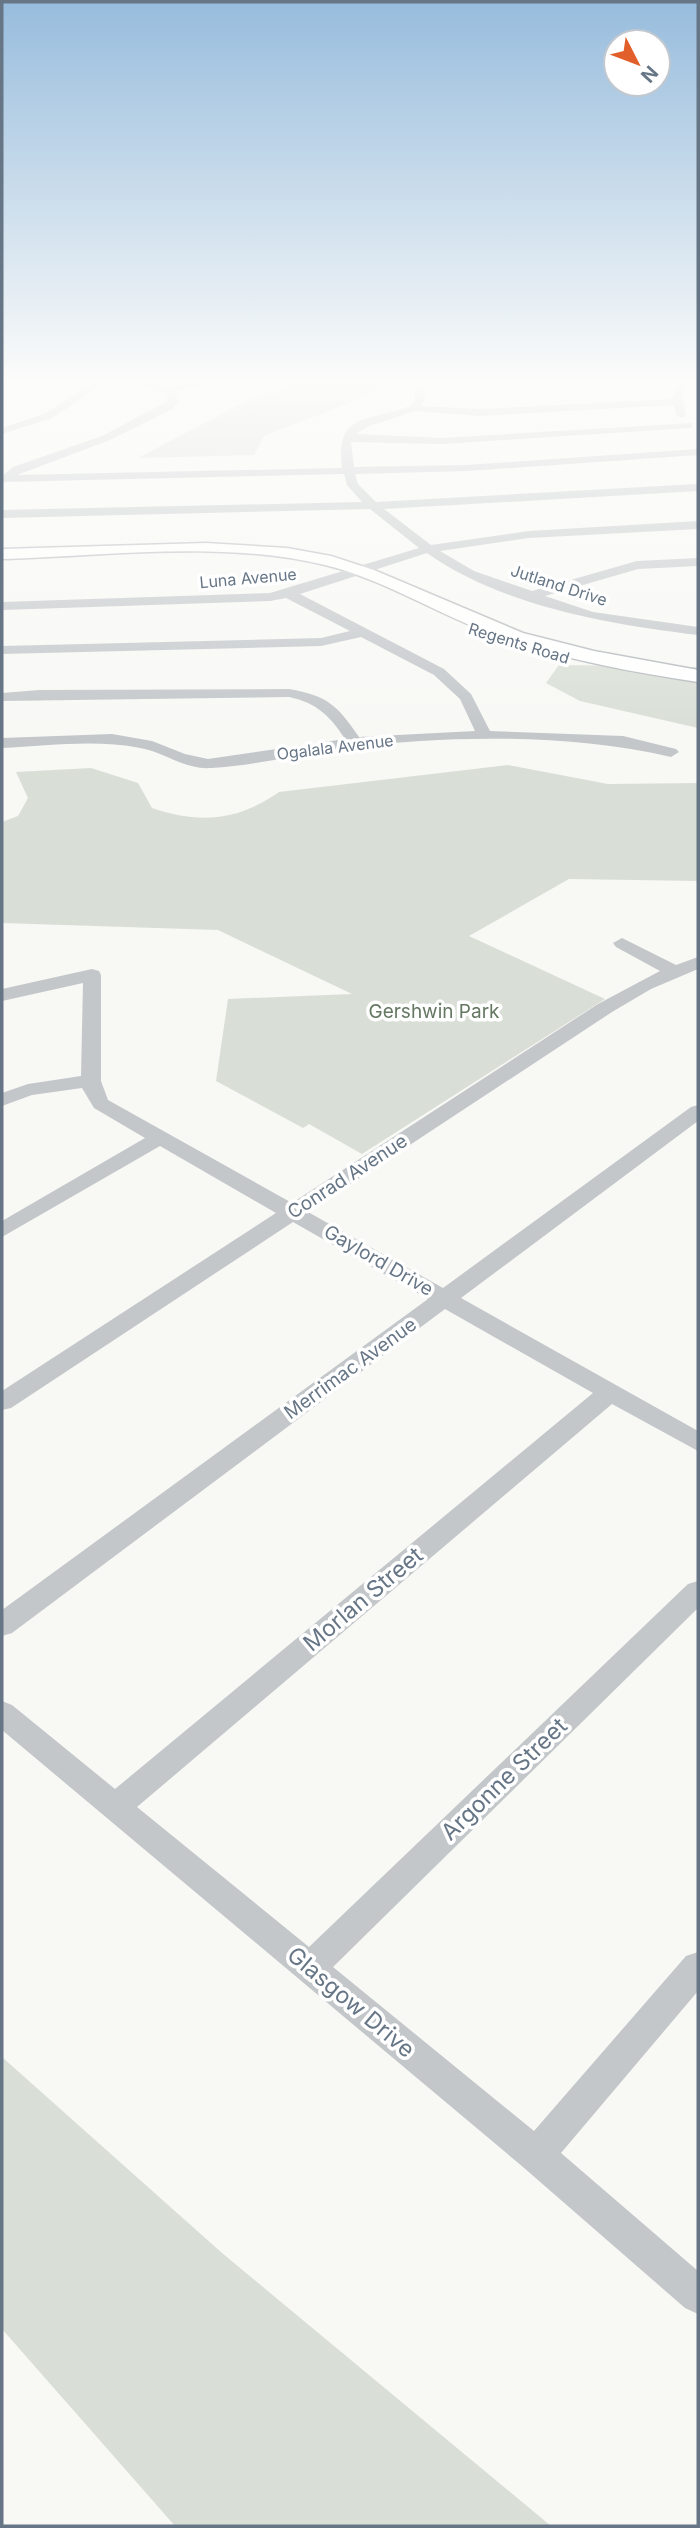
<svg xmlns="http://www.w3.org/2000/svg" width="700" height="2528" viewBox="0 0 700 2528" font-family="Inter,sans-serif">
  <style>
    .green { fill: #d9dfd6 }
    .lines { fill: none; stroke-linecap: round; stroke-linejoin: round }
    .major-casing { stroke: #b6babe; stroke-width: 3 }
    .minor { fill: #c3c7ca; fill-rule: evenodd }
    .major { fill: #fff; fill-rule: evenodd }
    .labels { text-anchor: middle; stroke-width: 7; stroke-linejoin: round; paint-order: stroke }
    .far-street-label { font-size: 16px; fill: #677686; stroke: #fff }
    .park-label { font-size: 19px; fill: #657862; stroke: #fff }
    .street-label { font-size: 19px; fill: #677686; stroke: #fff }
    .near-street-label { font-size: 23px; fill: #677686; stroke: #fff }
  </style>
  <rect width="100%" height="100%" fill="#f8f8f5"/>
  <!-- green -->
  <g class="green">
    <polygon points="285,379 382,379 370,395 264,436 254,455 138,458 254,397 292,388"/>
    <polygon points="559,665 698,667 698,728 580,701 546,683"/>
    <path d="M508,765L608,784L698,783V881L569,879L469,936L605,999L362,1154L309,1124L303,1128L216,1081L228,999L352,994L218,930L2,923V822L18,816L28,798L16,772L91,768L138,783L152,808C199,824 238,821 279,792Z"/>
    <polygon points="2,2057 222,2253 551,2526 175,2526 2,2329"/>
  </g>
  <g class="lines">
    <!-- major casing -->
    <g class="major-casing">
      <path id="major" d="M206,543L287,548L331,556L374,570L523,633L594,651L698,670V682C627,671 554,658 487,632C432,611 382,579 325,565C220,540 108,556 2,559V549Z"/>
    </g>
    <!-- minor -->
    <g class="minor">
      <polygon points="9,379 20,379 2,393 2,385"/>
      <polygon points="99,379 111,379 52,418 2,434 2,428 44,414"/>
      <path d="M126,379C141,379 156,385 170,385C190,385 210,379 231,379L175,391L178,402L171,410L110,440L17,475L342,468C335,412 368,422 410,406L415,400V388L429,379H441L424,391L425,400L421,406L479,409L672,399L681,379H691L682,396L686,415L681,418L676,415L674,405L479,416L415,411L369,426L356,434L442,438L692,423V427L688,428L442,444L351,442L354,467L467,465L698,449V455L467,471L355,474L358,484L376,502L698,484V491L384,509L431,545L529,531L698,521V529L529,538L440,551L474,571L532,591L637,561L698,558V566L638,569L545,596L593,612L698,627V635C608,624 502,606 427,553L300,594L444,669L471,694L490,731L623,736L676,749L679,752L671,757C573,734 453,735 353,747C306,753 258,765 211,768C185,770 164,752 140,748C95,739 47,746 2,748V738L112,734L152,741L185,754L208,759L345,739C330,716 317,703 289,697L2,701V693L39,690L289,689C328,696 337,705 359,737L475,731L460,699L434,675L361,637L321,646L2,654V646L321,638L350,631L286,598L270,601L2,610V602L270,593L419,548L370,509L2,518V510L362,502L347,485L344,474L2,482V476L13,467L102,436L168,401L167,394Z"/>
      <polygon points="622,938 676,965 698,957 698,969 651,989 612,1012 308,1212 443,1288 691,1107 698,1105 698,1121 461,1298 698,1431 698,1451 612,1404 137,1807 309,1947 688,1584 698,1581 698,1608 333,1967 534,2131 686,1956 698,1952 698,1991 561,2153 698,2271 698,2314 685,2308 523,2167 2,1730 2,1701 12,1705 115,1789 593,1393 445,1309 12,1633 2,1636 2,1610 428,1299 293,1222 11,1408 2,1410 2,1391 276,1213 160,1146 2,1237 2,1221 145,1138 94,1108 82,1088 32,1095 2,1106 2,1093 28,1084 81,1076 83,983 2,1001 2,989 92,969 99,971 101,975 101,1081 108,1100 292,1203 598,1004 660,971 616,947 613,943"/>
    </g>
    <!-- major -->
    <use href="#major" class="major"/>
  </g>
  <!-- sky -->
  <linearGradient id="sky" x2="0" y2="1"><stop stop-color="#97bcdd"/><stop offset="0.52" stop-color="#fcfcfa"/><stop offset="1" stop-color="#fcfcfa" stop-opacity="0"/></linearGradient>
  <rect width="700" height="733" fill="url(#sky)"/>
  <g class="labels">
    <!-- far-street labels -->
    <g class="far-street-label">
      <text transform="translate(248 578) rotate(-5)" y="6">Luna Avenue</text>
      <text transform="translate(559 585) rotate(18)" y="6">Jutland Drive</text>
      <text transform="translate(519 643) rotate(17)" y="6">Regents Road</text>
      <text transform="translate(335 747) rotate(-7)" y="6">Ogalala Avenue</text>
    </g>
    <!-- park labels -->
    <g class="park-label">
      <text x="434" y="1018">Gershwin Park</text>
    </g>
    <!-- street labels -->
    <g class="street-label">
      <text transform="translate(347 1176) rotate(-33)" y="7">Conrad Avenue</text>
      <text transform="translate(379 1260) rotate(30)" y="7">Gaylord Drive</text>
      <text transform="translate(350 1368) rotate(-36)" y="7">Merrimac Avenue</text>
    </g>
    <!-- near-street labels -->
    <g class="near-street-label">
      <text transform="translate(363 1599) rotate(-40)" y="8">Morlan Street</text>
      <text transform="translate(504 1779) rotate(-44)" y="8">Argonne Street</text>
      <text transform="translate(351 2002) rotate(40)" y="8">Glasgow Drive</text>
    </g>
  </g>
  <!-- border -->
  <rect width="700" height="2528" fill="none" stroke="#677686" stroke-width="7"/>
  <!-- north arrow -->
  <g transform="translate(637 63) rotate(132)"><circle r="33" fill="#ffffff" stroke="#c2c8cf" stroke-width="2"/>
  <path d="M0-5L12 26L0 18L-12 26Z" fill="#e15f2b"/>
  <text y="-10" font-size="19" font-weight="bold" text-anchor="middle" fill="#677686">N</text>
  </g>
</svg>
